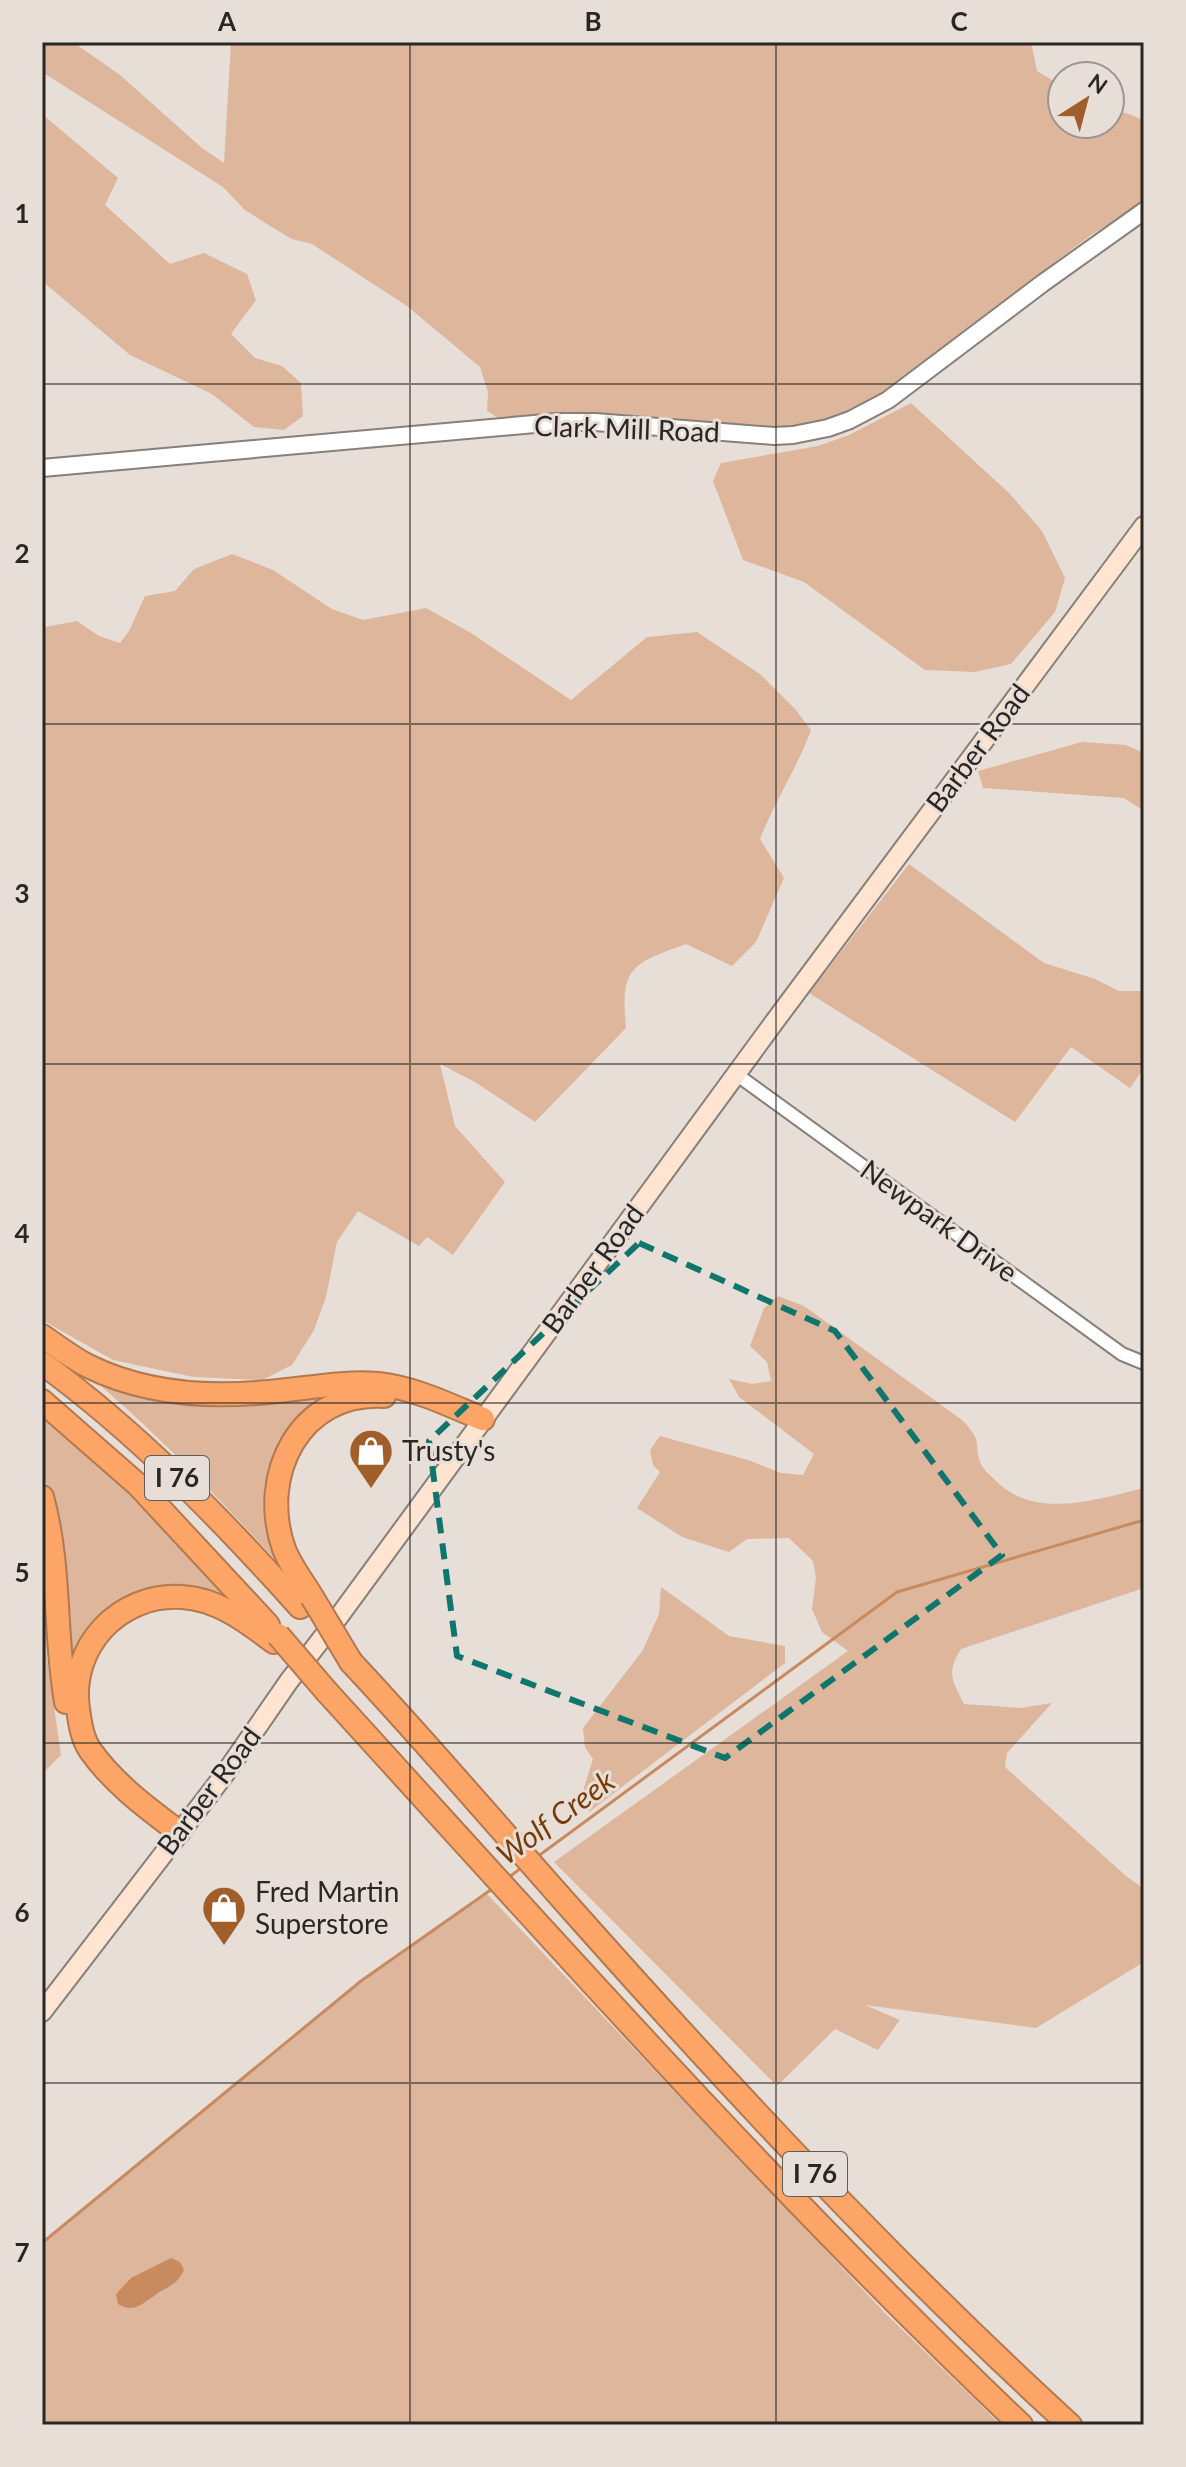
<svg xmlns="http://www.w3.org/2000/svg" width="1186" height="2467" viewBox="0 0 1186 2467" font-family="Lato,sans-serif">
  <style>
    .green { fill: #ddb69c }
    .water { fill: #c88b60 }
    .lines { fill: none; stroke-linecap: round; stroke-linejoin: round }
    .stream { stroke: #c88b60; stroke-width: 3 }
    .minor-casing { stroke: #877f79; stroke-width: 16 }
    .tertiary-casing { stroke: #877f79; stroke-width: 20 }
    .secondary-casing { stroke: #877f79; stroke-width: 22 }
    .motorway-casing { stroke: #b27950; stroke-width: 26 }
    .minor { stroke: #fff; stroke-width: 12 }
    .tertiary { stroke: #fff; stroke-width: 16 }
    .secondary { stroke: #fee4d1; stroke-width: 18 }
    .motorway { stroke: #fca567; stroke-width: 22 }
    .motorway-bridge-casing { stroke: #b27950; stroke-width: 26; stroke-linecap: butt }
    .motorway-bridge { stroke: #fca567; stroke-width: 22 }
    .marked { fill: none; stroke: #0f766e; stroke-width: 6; stroke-dasharray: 16 10; stroke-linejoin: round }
    .grid { fill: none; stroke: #2a2624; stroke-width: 2; stroke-opacity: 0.55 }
    .labels { text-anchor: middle; stroke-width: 6; stroke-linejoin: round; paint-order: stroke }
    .shield { fill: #e8ded8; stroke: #635d5a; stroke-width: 2 }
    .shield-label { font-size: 26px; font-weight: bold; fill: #2a2624 }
    .street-label { font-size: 28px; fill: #2a2624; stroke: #e8ded8 }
    .poi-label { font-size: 28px; fill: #2a2624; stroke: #e8ded8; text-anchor: start }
    .water-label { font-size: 30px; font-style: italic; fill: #763c08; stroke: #e8ded8 }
    .neatline { fill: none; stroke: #2a2624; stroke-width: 3 }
    .grid-label { font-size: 26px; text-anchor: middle; font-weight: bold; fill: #2a2624 }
  </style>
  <rect width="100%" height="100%" fill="#e8ded8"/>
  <!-- green -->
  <g class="green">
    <polygon points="42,42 73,42 120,75 202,148 224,163 231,42 1031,42 1037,71 1062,86 1062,124 1110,124 1110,107 1144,120 1144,198 1133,210 1091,235 964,330 879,399 841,418 783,431 702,421 626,420 581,412 500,419 487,411 488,392 480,367 407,306 312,244 292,239 270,226 245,210 223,187 42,72"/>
    <polygon points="42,114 118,178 105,205 170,264 204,253 247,274 256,300 231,334 255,358 282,366 301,383 303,416 284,430 254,427 212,394 130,355 42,281"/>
    <polygon points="911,403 1009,493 1042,531 1065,578 1055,612 1011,664 975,672 925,670 804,582 743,560 713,481 721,463 818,446 849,435"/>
    <path d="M232,554L273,570L332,609L363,620L426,608L471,633L571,700L647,637L697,632L760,674L795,709L811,730C797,768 775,801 760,839L784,878L756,942L732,966L686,944C631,964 620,967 626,1028L535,1122L475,1082L440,1064L455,1126L505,1182L453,1255L427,1237L419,1246L358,1211L337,1242L326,1297L314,1330L292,1365L262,1380L193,1377L113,1360L42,1320V636L45,627L77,621L99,636L120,643L129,631L145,596L175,591L194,569Z"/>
    <polygon points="1082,742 1126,745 1144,753 1144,811 1124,798 983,788 978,771"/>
    <polygon points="909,864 1044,963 1095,979 1119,991 1144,991 1144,1068 1130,1088 1071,1047 1015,1122 809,993"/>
    <path d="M778,1296L804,1306L962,1420C985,1444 972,1441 981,1464C983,1469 989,1474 993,1478C1033,1521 1094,1500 1144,1488V1588L961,1649C946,1673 952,1680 964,1704L1020,1708L1052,1703L1007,1753L1005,1767L1126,1876L1144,1889V1962L1036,2028L865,2005L900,2020L878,2050L835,2029L777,2086L554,1862L848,1651L822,1632L812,1609L816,1578L813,1561L789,1538L747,1539L729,1552L682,1537L637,1508L660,1472L653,1465L650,1450L660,1436L748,1460L781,1473L803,1475L814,1454L739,1397L729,1379L752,1384L771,1381L767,1362L750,1346L764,1308Z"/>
    <path d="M78,1367L133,1386L337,1388L280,1453L292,1578C223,1503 158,1432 78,1367Z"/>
    <path d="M42,1414C110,1467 169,1533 228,1596L227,1599L166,1588L70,1665L69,1608L61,1536L42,1471Z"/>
    <polygon points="42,1549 47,1658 61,1755 42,1774"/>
    <polygon points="661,1587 729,1636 785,1646 785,1663 589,1812 582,1794 593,1759 585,1747 583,1728 643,1650 659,1614"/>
    <polygon points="486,1893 885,2313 1001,2425 42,2425 42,2243 361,1981"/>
  </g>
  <!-- water -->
  <path class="water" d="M171,2258L180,2262L184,2270C175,2288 168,2285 154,2296C141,2305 133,2313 118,2304L116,2294L131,2278Z"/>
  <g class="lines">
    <!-- stream -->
    <g class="stream">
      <polyline points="537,1857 897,1592 1144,1520"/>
      <polyline points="508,1878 521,1868"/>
      <polyline points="42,2243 361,1981 492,1889"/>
    </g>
    <!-- minor casing -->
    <g class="minor-casing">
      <polyline id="minor" points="736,1074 1122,1354 1144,1363"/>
    </g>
    <!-- tertiary casing -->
    <g class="tertiary-casing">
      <polyline id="tertiary" points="42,468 557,422 595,422 774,436 793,435 828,428 850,420 888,400 1043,283 1144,211"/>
    </g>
    <!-- secondary casing -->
    <g class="secondary-casing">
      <polyline id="secondary" points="42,2012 224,1775 289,1681 340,1615 775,1021 1144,526"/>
    </g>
    <!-- motorway casing -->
    <g class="motorway-casing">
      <g id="motorway">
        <path d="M42,1336C57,1346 72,1358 88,1366C143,1393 208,1398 268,1392C305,1389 342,1381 378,1384C415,1388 449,1405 483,1419"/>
        <path d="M42,1363C138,1433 221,1519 300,1607"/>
        <polyline points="42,1401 138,1485 268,1625"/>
        <path d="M42,1497C61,1566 54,1633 66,1702"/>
        <path d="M312,1597C303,1582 290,1565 284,1549C258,1476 299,1391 384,1396"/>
        <path d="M351,1662C427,1743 499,1828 573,1911C731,2089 894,2264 1070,2425"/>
        <path d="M327,1692C554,1941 777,2193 1021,2425"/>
        <path d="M179,1832C147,1808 113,1783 90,1750C82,1738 80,1723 78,1709C69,1647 119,1593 182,1597C218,1599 247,1622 274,1642"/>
      </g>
    </g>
    <!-- minor -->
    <use href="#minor" class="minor"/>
    <!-- tertiary -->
    <use href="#tertiary" class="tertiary"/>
    <!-- secondary -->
    <use href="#secondary" class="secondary"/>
    <!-- motorway -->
    <use href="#motorway" class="motorway"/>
    <!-- motorway-bridge casing -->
    <g class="motorway-bridge-casing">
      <g id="motorway-bridge">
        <polyline points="312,1597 351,1662"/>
        <polyline points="278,1635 327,1692"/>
      </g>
    </g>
    <!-- motorway-bridge -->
    <use href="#motorway-bridge" class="motorway-bridge"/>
  </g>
  <!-- marked area -->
  <path class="marked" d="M639,1243L835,1331L1002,1555L725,1758L457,1656L429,1441Z"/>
  <!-- grid -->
  <path class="grid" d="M410,42V2425M776,42V2425M42,384H1144M42,724H1144M42,1064H1144M42,1403H1144M42,1743H1144M42,2083H1144"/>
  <!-- icons -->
  <defs>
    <g id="shop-pin" transform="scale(2.3)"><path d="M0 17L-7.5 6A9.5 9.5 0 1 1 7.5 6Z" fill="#a05e2b" stroke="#e8ded8"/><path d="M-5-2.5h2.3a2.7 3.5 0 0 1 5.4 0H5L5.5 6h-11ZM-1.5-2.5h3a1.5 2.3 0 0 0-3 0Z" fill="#fff"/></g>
  </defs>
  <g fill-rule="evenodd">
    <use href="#shop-pin" x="371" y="1451"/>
    <use href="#shop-pin" x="224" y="1908"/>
  </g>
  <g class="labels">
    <!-- shield labels -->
    <g class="shield">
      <rect x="145" y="1456" width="64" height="44" rx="6"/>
      <rect x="783" y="2152" width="64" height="44" rx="6"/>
    </g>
    <g class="shield-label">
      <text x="177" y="1487">I 76</text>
      <text x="815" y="2183">I 76</text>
    </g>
    <!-- street labels -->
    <g class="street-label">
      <text transform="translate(627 429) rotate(2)" y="10">Clark Mill Road</text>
      <text transform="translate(978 748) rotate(-53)" y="10">Barber Road</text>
      <text transform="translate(939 1221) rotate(36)" y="10">Newpark Drive</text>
      <text transform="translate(593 1269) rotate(-54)" y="10">Barber Road</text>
      <text transform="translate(209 1791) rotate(-53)" y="10">Barber Road</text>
    </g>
    <!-- poi labels -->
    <g class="poi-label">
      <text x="402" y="1461">Trusty's</text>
      <text x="255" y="1902">Fred Martin<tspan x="255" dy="32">Superstore</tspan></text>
    </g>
    <!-- water labels -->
    <g class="water-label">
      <text transform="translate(556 1818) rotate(-36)" y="10">Wolf Creek</text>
    </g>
  </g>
  <!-- border -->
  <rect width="1186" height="2467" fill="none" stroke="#e8ded8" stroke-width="88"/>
  <!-- north arrow -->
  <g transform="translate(1086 100) rotate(36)"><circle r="38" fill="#e8ded8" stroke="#9c9490" stroke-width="2"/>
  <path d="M0-6L14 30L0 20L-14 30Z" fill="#a05e2b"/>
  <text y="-12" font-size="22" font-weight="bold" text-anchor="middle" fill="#2a2624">N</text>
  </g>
  <rect x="44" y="44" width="1098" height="2379" class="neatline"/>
  <g class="grid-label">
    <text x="227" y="31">A</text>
    <text x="593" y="31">B</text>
    <text x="959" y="31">C</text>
    <text x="22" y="223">1</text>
    <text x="22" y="563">2</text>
    <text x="22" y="903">3</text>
    <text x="22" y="1243">4</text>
    <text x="22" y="1582">5</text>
    <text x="22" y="1922">6</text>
    <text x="22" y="2262">7</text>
  </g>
</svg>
